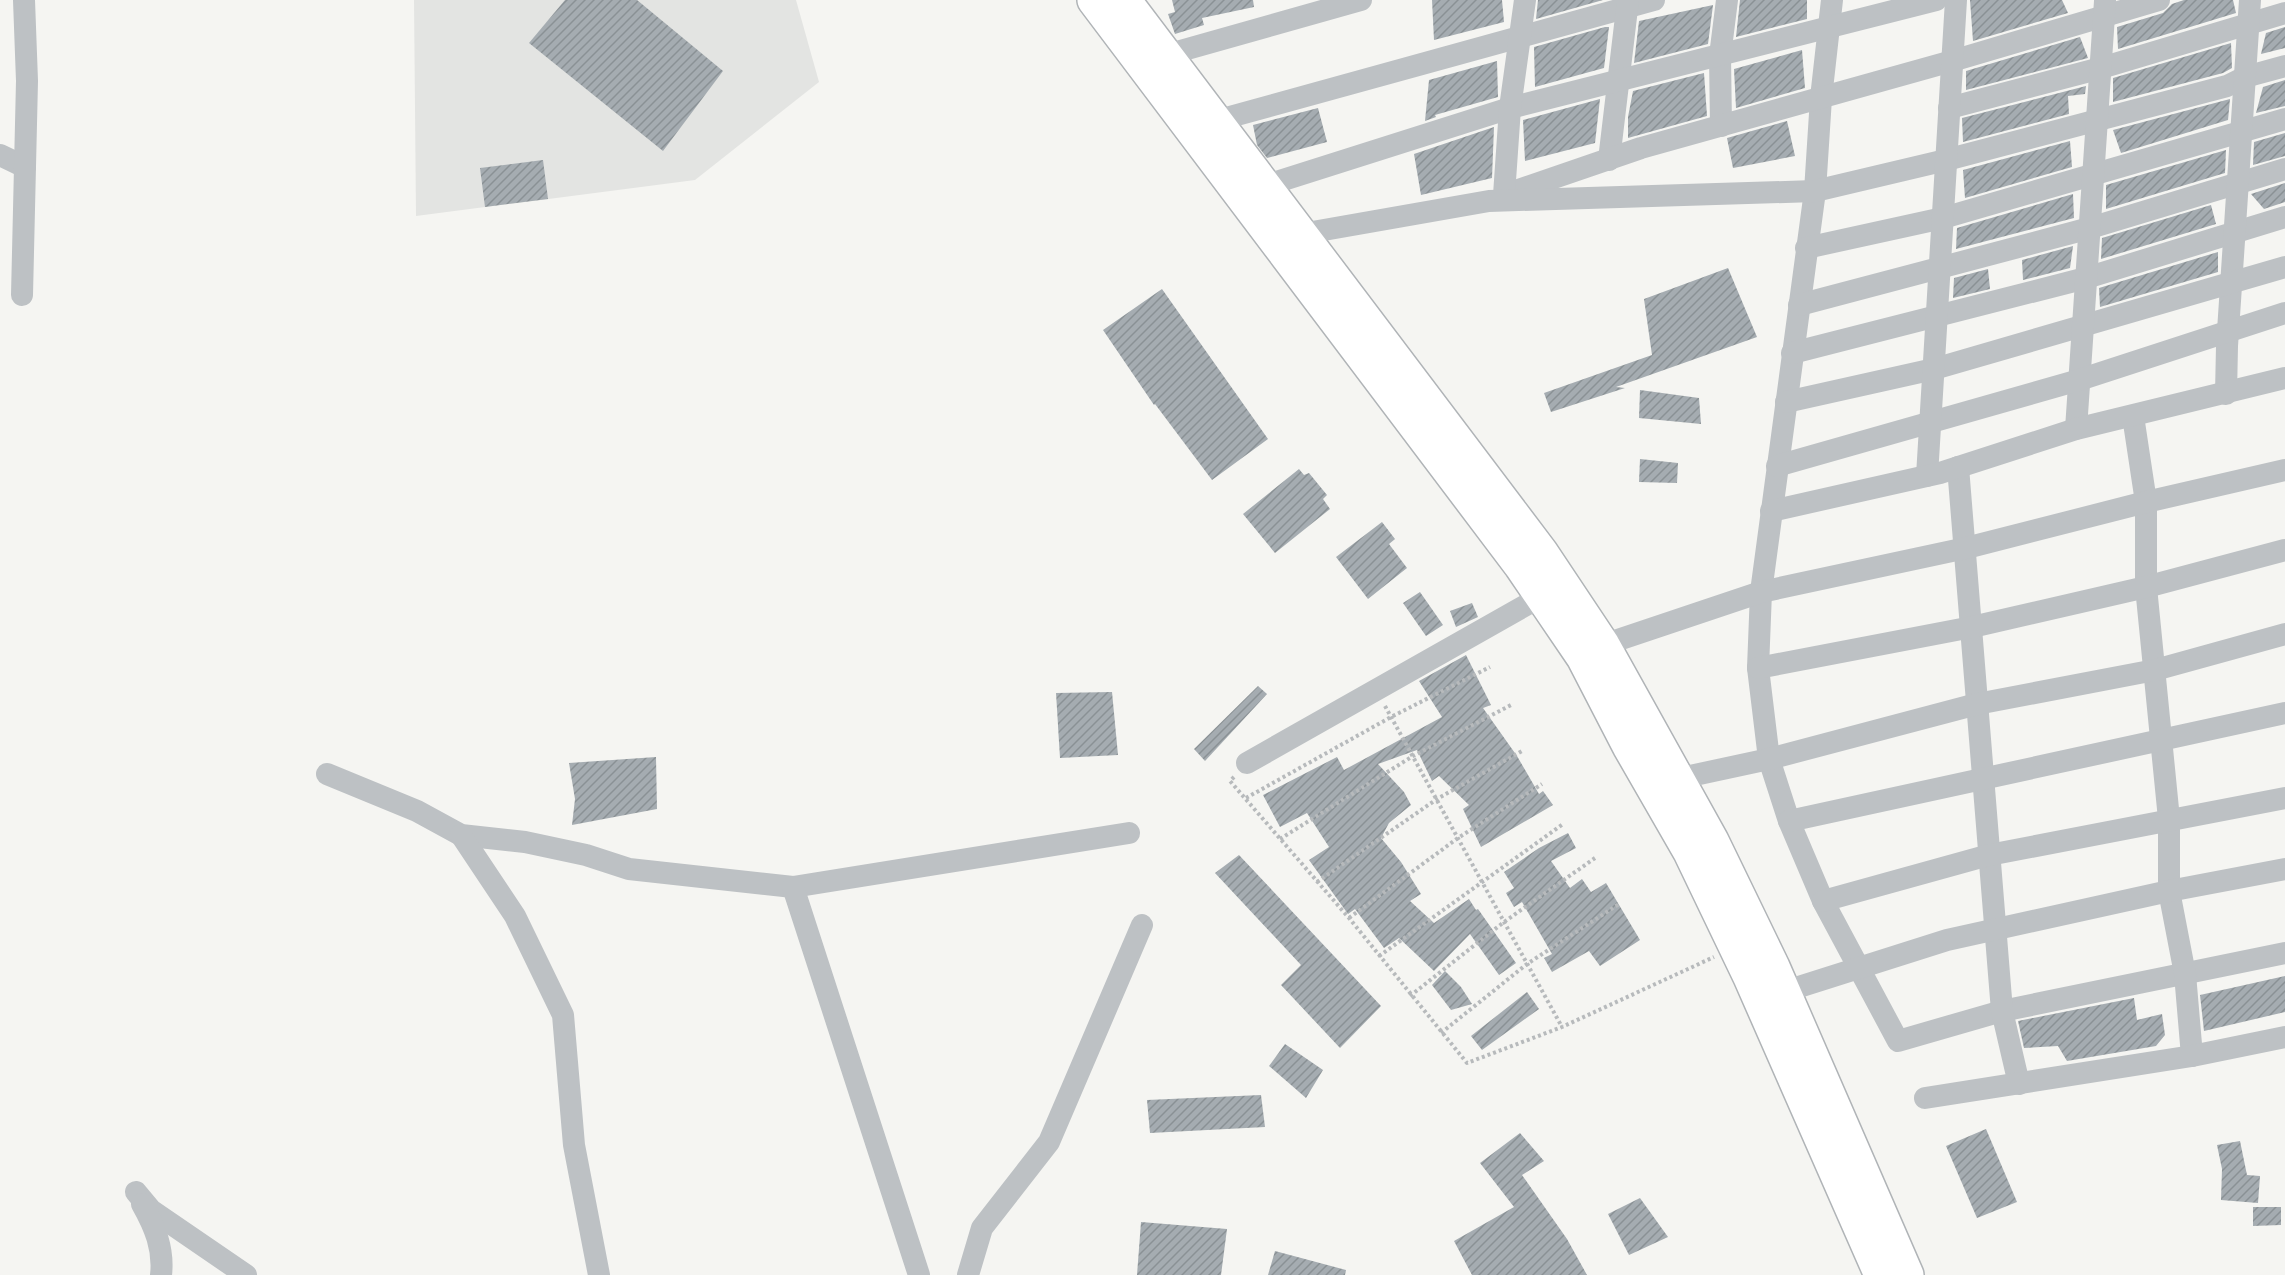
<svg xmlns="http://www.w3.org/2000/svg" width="2285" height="1275" viewBox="0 0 2285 1275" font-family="Lato,sans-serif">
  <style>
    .built { fill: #e3e4e2 }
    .building { fill: url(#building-hatch) }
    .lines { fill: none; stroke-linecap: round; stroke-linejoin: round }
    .highway-casing { stroke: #b0b4b7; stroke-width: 36 }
    .path { stroke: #b7babc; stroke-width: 4; stroke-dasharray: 3 3; stroke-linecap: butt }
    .minor { stroke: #bdc1c4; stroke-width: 22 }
    .highway { stroke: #fff; stroke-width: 33 }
  </style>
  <defs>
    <pattern id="building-hatch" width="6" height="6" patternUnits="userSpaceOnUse" patternTransform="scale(1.5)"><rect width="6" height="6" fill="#a5acb1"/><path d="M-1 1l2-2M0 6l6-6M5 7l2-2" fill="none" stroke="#8a9195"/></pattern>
  </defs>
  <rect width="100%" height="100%" fill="#f5f5f2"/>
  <!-- built -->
  <polygon class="built" points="414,0 796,0 819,82 695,180 416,216"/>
  <!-- building -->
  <g class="building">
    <polygon points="565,0 637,0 723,71 663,151 529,43"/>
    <polygon points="1172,0 1253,0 1254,7 1202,18 1204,25 1175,34 1168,14 1175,12"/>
    <polygon points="1432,0 1502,0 1504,22 1434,40"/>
    <polygon points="1538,0 1603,0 1536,19"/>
    <polygon points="1740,0 1807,0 1807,19 1736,37"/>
    <polygon points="1970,0 2062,0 2068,13 1973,41"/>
    <polygon points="2184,0 2233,0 2236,13 2118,49 2117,27 2163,13 2172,4"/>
    <polygon points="1713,5 1708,44 1634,63 1639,21"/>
    <polygon points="1605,27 1609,27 1604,68 1535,87 1534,47"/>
    <polygon points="2285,27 2285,48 2261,54 2266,33"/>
    <polygon points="2080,37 2088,58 1966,90 1966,71"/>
    <polygon points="2231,43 2232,68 2223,73 2113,102 2113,78"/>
    <polygon points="1802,50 1805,88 1736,108 1734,69"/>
    <polygon points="1497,61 1498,97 1435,115 1436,117 1425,121 1429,80"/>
    <polygon points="1704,73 1707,116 1628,138 1628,117 1633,91"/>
    <polygon points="2285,80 2285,106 2256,113 2263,87"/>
    <polygon points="2086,86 2085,94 2068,96 2069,114 1963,142 1962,118"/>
    <polygon points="1600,99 1595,143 1525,161 1523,120"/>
    <polygon points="2230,99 2228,120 2121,153 2113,130"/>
    <polygon points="1318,108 1327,142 1267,158 1257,145 1253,125"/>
    <polygon points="1787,121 1795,156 1733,168 1727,138"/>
    <polygon points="1494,127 1492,178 1421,195 1414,154"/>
    <polygon points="2285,133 2285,156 2253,165 2254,142"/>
    <polygon points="2070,141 2072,167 1965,198 1963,170"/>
    <polygon points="2226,150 2225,173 2106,209 2106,185"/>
    <polygon points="543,160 548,199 485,207 480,168"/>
    <polygon points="2285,183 2285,202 2264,209 2251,194"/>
    <polygon points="2073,194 2074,218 1956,249 1957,228"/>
    <polygon points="2211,205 2216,224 2101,259 2102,238"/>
    <polygon points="2073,246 2070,268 2023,280 2022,260"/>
    <polygon points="2218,252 2218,272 2100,307 2099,288"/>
    <polygon points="1728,268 1757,337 1616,387 1625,388 1551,412 1544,393 1652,355 1644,299"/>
    <polygon points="1988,269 1990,289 1953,298 1954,278"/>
    <polygon points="1162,289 1268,439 1212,480 1155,404 1154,405 1103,330"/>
    <polygon points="1640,390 1699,398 1701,424 1639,418"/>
    <polygon points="1640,459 1678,463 1677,483 1639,482"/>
    <polygon points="1299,469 1304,475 1309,473 1327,495 1323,499 1330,509 1275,553 1243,514"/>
    <polygon points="1382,522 1395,539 1389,544 1407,568 1368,599 1336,557"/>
    <polygon points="1420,592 1443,625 1426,636 1403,603"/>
    <polygon points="1472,603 1478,617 1456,627 1450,611"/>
    <polygon points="1466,655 1491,705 1483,708 1517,756 1539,794 1543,791 1553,805 1481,847 1463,809 1469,805 1439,776 1432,781 1417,750 1378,764 1404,792 1411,805 1389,823 1381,838 1401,862 1421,894 1410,901 1434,923 1469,899 1476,910 1478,909 1516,963 1499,975 1470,934 1434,971 1399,938 1384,948 1355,909 1348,914 1309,860 1329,847 1307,813 1280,827 1263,795 1337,757 1344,770 1442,717 1419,681"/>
    <polygon points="1258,686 1267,694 1205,761 1194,749"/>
    <polygon points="1112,692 1118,755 1060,758 1056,693"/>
    <polygon points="656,757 657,809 572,825 575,799 569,763"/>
    <polygon points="1568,833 1576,848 1551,861 1570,888 1582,879 1591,892 1606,883 1640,940 1600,966 1589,951 1552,972 1544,958 1552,954 1522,902 1514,907 1506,893 1514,888 1504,872 1539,848"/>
    <polygon points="1239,855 1381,1006 1340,1048 1281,985 1301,965 1215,873"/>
    <polygon points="1445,971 1461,987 1472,1004 1451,1010 1432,985"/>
    <polygon points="2285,976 2285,1012 2204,1031 2200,995"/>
    <polygon points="1527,992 1539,1009 1482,1050 1471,1036"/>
    <polygon points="2134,998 2137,1020 2162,1014 2165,1035 2156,1046 2067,1061 2058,1046 2024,1048 2018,1021"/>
    <polygon points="1285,1044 1323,1070 1306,1098 1269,1066"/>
    <polygon points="1261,1095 1265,1127 1150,1133 1147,1100"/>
    <polygon points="1986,1129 2017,1202 1977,1218 1946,1146"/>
    <polygon points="1520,1133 1544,1161 1522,1175 1567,1239 1587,1275 1472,1275 1454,1241 1514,1207 1480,1163"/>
    <polygon points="2240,1141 2247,1175 2260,1176 2258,1203 2221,1200 2222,1169 2217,1145"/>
    <polygon points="1640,1198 1668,1237 1629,1255 1608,1214"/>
    <polygon points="2253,1207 2281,1207 2281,1225 2253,1226"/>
    <polygon points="1141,1222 1227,1229 1221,1275 1137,1275"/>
    <polygon points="1275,1251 1346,1270 1345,1275 1268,1275"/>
  </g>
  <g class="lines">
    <!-- highway casing -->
    <g class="highway-casing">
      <g id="highway">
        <polyline points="1094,0 1521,566 1583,657 1629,746 1690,852 1750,977 1881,1275"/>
        <polyline points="1124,0 1541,552 1603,645 1712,841 1773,967 1907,1275"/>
      </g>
    </g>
    <!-- path -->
    <g class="path">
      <polyline points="1385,706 1562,1027"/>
      <polyline points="1234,777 1230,781 1349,918 1467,1063 1562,1027 1714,957"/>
      <polyline points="1246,798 1391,717 1490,667"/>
      <polyline points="1280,839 1413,756 1513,704"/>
      <polyline points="1317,882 1437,799 1522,751"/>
      <polyline points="1349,918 1458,838 1542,784"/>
      <polyline points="1379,956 1563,824"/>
      <polyline points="1410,996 1504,922 1595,858"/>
      <polyline points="1441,1033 1527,964 1619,904"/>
    </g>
    <!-- minor -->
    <g class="minor">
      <polyline points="1832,0 1821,98 1815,191 1761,592 1758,668 1769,759 1789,821 1823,901 1898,1041 2002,1011 2285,953"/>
      <polyline points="1166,55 1361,0"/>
      <polyline points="1949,108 2101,68 2285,13"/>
      <polyline points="1215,121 1654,0"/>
      <polyline points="1721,126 1720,56 1727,0"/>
      <polyline points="0,155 25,167"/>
      <polyline points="1609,160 1628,0"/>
      <polyline points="1264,186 1510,108 1936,0"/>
      <polyline points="1510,193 1641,148 1952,61 2159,0"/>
      <polyline points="1504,195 1510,108 1525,0"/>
      <polyline points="1301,234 1489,201 1815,191 1946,160 2227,86 2245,77 2285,66"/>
      <polyline points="1806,248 1943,218 2285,119"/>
      <polyline points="22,295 27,81 24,0"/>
      <polyline points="1799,305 2090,228 2285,169"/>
      <polyline points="1792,353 2086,278 2285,217"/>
      <polyline points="2226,394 2227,346 2250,0"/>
      <polyline points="1786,402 1934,369 2285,267"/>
      <polyline points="2133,416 2146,502 2146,587 2169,819 2169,891 2185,974 2192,1056"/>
      <polyline points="2076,429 2105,1"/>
      <polyline points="1777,466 2079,380 2285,313"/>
      <polyline points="1958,467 2002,1011 2019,1084"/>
      <polyline points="1927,476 1956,0"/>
      <polyline points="1771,511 1940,473 2076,429 2285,378"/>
      <polyline points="1603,645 1761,592 1966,548 2146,502 2285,470"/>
      <polyline points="1758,668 1972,627 2146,587 2285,550"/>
      <polyline points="1247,763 1542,596"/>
      <polyline points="327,774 417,811 461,835 525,842 586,855 629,869 793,887 1129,833"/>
      <polyline points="1676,779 1769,759 1977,704 2155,670 2285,634"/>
      <polyline points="1789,821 2285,713"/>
      <polyline points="461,835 515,916 563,1015 574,1145 599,1275"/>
      <polyline points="793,887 919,1275"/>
      <polyline points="1823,901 1989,855 2285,798"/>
      <polyline points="1783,992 1947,940 2169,891 2285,869"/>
      <polyline points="1925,1098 2192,1056 2285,1037"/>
      <polyline points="136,1192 151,1210 246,1275"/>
      <path d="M142,1204C155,1227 164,1249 161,1275"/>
      <polyline points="968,1275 982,1228 1049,1142 1142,925"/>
    </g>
    <!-- highway -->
    <use href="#highway" class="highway"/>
  </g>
</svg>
